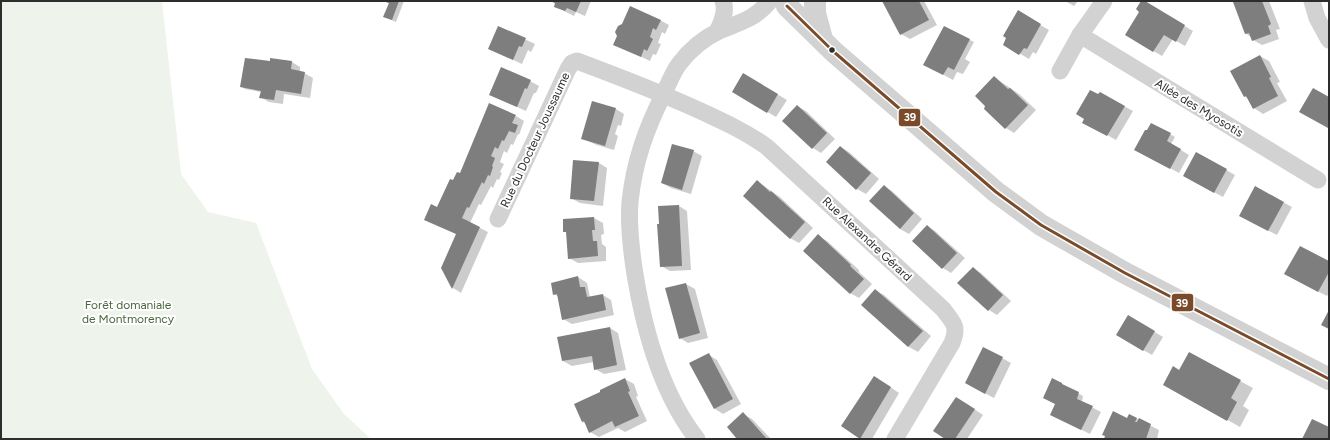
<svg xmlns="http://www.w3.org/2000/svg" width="1330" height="440" viewBox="0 0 1330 440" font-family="Figtree,sans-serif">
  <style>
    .green { fill: #eef3eb }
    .shadow { fill: #0003 }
    .building { fill: #7e7e7e }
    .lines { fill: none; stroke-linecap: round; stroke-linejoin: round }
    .minor { stroke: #d2d2d2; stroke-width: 17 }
    .tertiary { stroke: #d2d2d2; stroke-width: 22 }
    .bus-1-casing { stroke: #fff; stroke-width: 6 }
    .bus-1 { stroke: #7a4b2a; stroke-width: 3 }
    .bus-dot { fill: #2d2d2d; stroke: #fff; stroke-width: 1.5 }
    .labels { text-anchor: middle; stroke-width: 4; stroke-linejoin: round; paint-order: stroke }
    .street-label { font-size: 12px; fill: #2d2d2d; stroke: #fff }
    .park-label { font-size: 12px; fill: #49673c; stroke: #fff }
    .line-badge { stroke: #fff; stroke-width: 1.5 }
    .badge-label { font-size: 11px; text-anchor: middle; font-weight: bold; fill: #fff }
  </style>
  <rect width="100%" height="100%" fill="#fff"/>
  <!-- green -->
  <polygon class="green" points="1,1 162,1 181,174 208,212 256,223 312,369 344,414 371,439 1,439"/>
  <!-- shadow -->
  <g class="shadow">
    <polygon points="384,1 404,1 396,22 384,17 390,4"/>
    <polygon points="551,1 591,1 585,16 576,12 574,16 564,11 555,6 556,4"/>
    <polygon points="885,1 924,1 937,25 910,39 901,34"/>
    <polygon points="1065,1 1078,1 1074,6"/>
    <polygon points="1142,1 1193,31 1185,46 1173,39 1162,56 1126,35 1140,12"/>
    <polygon points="1239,1 1269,1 1280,29 1276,30 1279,39 1262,45 1253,40 1251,37 1245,33"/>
    <polygon points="1018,12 1049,30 1036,54 1033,52 1029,59 1004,44"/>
    <polygon points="660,20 669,25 665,34 662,32 658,43 661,44 656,55 653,54 650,61 614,44 618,36"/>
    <polygon points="499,27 535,44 531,52 528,50 522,64 490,49"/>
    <polygon points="944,27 974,42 965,59 970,62 963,74 957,72 953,80 933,69"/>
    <polygon points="1260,56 1269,61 1280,82 1277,83 1287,101 1263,114 1254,108 1249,99 1244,96"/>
    <polygon points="269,62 292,62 300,67 300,72 304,73 313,78 310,98 284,94 283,104 269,102 260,97 261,92 245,89 241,86"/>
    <polygon points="743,74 787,100 776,117 733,92"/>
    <polygon points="994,77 1019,94 1036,110 1014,133 1006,128 985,109"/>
    <polygon points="530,81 539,86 536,93 534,93 526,111 499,99"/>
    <polygon points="1100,93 1133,111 1116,140 1084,122"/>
    <polygon points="593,103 616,109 624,114 621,126 618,125 615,134 618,136 614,150 597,145 583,139"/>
    <polygon points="797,106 806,111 835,139 821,153 813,148"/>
    <polygon points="516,116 524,121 519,135 518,134 513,145 511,144 507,153 504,151 500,162 504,164 500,172 502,173 499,180 497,179 493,188 491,186 481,205 479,204 470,223 488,232 461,293 453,288 442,268 457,234 425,219 438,208 453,182"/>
    <polygon points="1165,131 1175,137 1171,144 1189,155 1179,173 1144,154"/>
    <polygon points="841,147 849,152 879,179 866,194 857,189"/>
    <polygon points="693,151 702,156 691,194 671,188 662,183"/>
    <polygon points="1196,153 1235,175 1223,197 1184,176"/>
    <polygon points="599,163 607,168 603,206 580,203 571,198"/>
    <polygon points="757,181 780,197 813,228 799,243 790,238"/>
    <polygon points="884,186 892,191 922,219 909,234 900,229"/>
    <polygon points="1283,202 1292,207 1277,235 1249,221"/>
    <polygon points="679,206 687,211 691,270 670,271 661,266"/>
    <polygon points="594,218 603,223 604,234 601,235 602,244 606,247 606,261 578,263 569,258 567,233 564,231 564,220"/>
    <polygon points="927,226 935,231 965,258 951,273 943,268"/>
    <polygon points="818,236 827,241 859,270 859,272 872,284 859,298 850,293"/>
    <polygon points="1329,262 1329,293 1327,296 1294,279"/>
    <polygon points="973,268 981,273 1011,301 997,315 989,310 959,283"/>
    <polygon points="578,277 587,283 590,297 603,295 611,300 614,315 572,324 563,319 559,297 554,294"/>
    <polygon points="686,284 695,289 708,338 688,343 680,338"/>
    <polygon points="875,290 884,295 931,336 918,352 909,347 863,304"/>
    <polygon points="1128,316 1163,337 1152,355 1117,335"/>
    <polygon points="610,328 618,333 626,370 604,374 595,369 594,362 572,366 563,361"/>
    <polygon points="984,348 1011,363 994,398 975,388"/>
    <polygon points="709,355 717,360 741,404 723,414 715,409"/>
    <polygon points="1180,371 1240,381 1253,388 1243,406 1249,410 1240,427 1164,384"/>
    <polygon points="625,379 634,384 638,396 636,397 647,421 625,432 618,428 599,437 590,432 587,424 582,422 602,393"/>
    <polygon points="883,382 899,393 872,439 862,439 843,426"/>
    <polygon points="1062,384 1083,396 1082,402 1101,412 1090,434 1051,415 1056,404 1044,398"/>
    <polygon points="965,403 983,415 967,439 947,439"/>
    <polygon points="743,414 752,419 771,439 739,439"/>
    <polygon points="1130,415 1159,430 1157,439 1105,439 1128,419"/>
  </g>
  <!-- building -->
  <g class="building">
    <polygon points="383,1 399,1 392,20 383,17 389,3"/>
    <polygon points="550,1 581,1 576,12 567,8 565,11 554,7 555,3"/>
    <polygon points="882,1 919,1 929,20 900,35"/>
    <polygon points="1141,1 1145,1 1185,25 1176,42 1164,35 1153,52 1125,35 1139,12 1136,9"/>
    <polygon points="1236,1 1262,1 1271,24 1268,26 1271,34 1252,41 1249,33 1245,34 1233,2"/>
    <polygon points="630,6 661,20 656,30 653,28 650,37 653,39 647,51 644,49 641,57 613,45 617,36 615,32 618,26 622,24"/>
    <polygon points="1018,10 1041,24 1027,49 1024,48 1019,55 1003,45 1006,38 1003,36"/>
    <polygon points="498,26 526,38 522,47 519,46 513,60 488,49"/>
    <polygon points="944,26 970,39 954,70 948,67 943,75 923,65"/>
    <polygon points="1260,55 1271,77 1269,78 1278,96 1253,109 1246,96 1244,97 1230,71"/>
    <polygon points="245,58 270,61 270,58 292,61 291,69 305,72 301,94 276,90 274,100 259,98 261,91 240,87"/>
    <polygon points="501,67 531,80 527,89 525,88 517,107 489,95"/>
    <polygon points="743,73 778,94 767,113 732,92"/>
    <polygon points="994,76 1008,89 1010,88 1028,105 1005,129 984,109 985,106 975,96"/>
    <polygon points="1313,88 1329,97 1329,126 1328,128 1299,112"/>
    <polygon points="1090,90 1098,94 1100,92 1125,106 1107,136 1082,123 1084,119 1076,114"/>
    <polygon points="592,101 616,108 605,146 581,139"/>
    <polygon points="489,103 516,115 512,123 518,125 515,133 509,131 504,141 502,140 498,149 495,147 491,156 495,158 492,166 493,167 490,176 488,175 484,184 482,182 469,208 467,207 462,218 480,227 452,289 441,268 456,234 424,220 431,204 437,207 450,179 453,180 457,172 460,173"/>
    <polygon points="797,105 827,133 812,149 782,121"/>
    <polygon points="1151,123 1171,133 1167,141 1181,149 1170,169 1134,150 1145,130 1147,130"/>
    <polygon points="672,144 694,150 682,190 661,183"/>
    <polygon points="840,146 871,173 856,190 826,162"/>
    <polygon points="1196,152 1227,169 1214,193 1183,176"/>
    <polygon points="573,160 599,162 594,201 570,199"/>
    <polygon points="757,180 770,192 771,191 805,222 790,239 743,196"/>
    <polygon points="884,185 914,213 900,229 869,201"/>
    <polygon points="1255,186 1284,202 1268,231 1239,216"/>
    <polygon points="679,205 682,266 660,267 657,224 659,224 658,206"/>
    <polygon points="594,217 595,230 592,230 593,241 597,241 598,256 568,259 566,232 563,232 563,219"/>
    <polygon points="927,225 957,253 942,269 912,241"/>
    <polygon points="818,234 851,265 850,266 864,279 850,294 803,251"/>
    <polygon points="1300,246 1329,261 1329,272 1318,292 1284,274"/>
    <polygon points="973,267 1003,295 988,311 957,283"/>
    <polygon points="578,276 580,287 585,287 587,297 603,294 606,310 562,320 557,294 553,295 551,283"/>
    <polygon points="686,283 700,333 679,339 665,288"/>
    <polygon points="875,289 923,331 908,347 861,305"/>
    <polygon points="1329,310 1329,329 1321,325"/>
    <polygon points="1128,315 1155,331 1143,351 1116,335"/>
    <polygon points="610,327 617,365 594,370 592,356 562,361 557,337"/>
    <polygon points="983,347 1003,357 985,394 965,383"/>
    <polygon points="1189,352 1241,380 1231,398 1237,402 1227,421 1163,385 1173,366 1179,370"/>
    <polygon points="709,353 733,399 714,409 689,363"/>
    <polygon points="874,376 891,387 860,439 841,426"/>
    <polygon points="625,378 630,391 628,392 639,416 615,427 612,421 589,433 584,421 582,422 574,404 600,392 600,390"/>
    <polygon points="1052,378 1062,383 1062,384 1079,392 1077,399 1093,406 1081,430 1050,415 1055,404 1043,398"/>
    <polygon points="956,397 975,409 955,439 945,439 933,431"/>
    <polygon points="1113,411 1127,418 1129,414 1137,418 1135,422 1137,422 1139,418 1151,424 1146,439 1104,439 1105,436 1102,435"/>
    <polygon points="743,412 767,439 737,439 727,427"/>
    <polygon points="1312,419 1329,427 1329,439 1302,439"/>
  </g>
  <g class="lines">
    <!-- minor -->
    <g class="minor">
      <polyline points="1312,1 1317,18 1329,40"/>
      <path d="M717,32C722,22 727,11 723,1"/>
      <polyline points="1080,35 1318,180"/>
      <polyline points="1060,71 1080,35 1104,1"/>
      <path d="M498,219L568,69L572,63L577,61C617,76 656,91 694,108C720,120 745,131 767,147L943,309C953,323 959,325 952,343L895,439"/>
      <path d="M697,439C660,392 643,326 634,268C631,247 628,224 630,202C634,162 646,129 664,93C669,83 673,72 679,64C689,51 704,38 719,31C740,22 754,20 770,1"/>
    </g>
    <!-- tertiary -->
    <g class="tertiary">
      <polyline points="815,1 815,13 822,39"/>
      <polyline points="787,6 834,52 996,192 1041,225 1125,273 1329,379"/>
    </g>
    <!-- bus-1 casing -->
    <g class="bus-1-casing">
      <polyline id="bus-1" points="787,6 834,52 996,192 1041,225 1125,273 1329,379"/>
    </g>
    <!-- bus-1 -->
    <use href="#bus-1" class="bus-1"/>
  </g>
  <!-- markers -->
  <circle class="bus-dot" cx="832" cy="50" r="3.5"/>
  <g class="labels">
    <!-- street labels -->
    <g class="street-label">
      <text transform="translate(1199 108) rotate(31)" y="4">Allée des Myosotis</text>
      <text transform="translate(535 140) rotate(-65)" y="4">Rue du Docteur Joussaume</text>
      <text transform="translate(867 239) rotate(43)" y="4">Rue Alexandre Gérard</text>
    </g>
    <!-- park labels -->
    <g class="park-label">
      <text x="128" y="309">Forêt domaniale<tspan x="128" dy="14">de Montmorency</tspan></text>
    </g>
  </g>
  <g class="line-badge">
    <rect x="898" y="108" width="23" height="19" rx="4" fill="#7a4b2a"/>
    <rect x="1171" y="293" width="23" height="19" rx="4" fill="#7a4b2a"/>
  </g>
  <g class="badge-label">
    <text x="910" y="121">39</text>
    <text x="1182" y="307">39</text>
  </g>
  <!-- border -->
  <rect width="1330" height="440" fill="none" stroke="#2d2d2d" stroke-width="4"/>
</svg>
